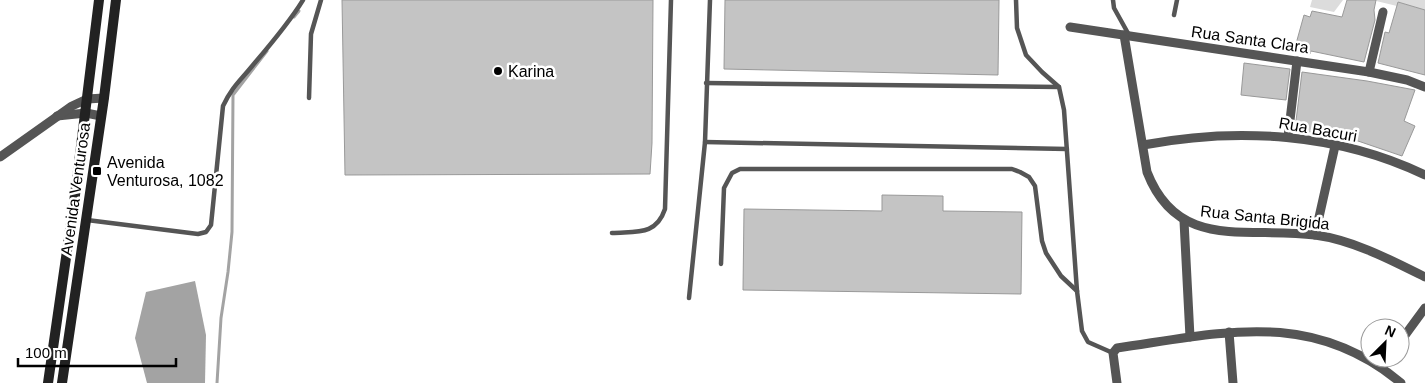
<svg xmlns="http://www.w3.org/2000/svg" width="1425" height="383" viewBox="0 0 1425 383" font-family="Helvetica,sans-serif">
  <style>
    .green { fill: #dcdcdc }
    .water { fill: #a3a3a3 }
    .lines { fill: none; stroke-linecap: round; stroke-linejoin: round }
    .stream { stroke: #a3a3a3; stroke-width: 3 }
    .building { fill: #c4c4c4; stroke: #999 }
    .lane { stroke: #555; stroke-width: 4.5 }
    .street { stroke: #555; stroke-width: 9 }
    .secondary { stroke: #222; stroke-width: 10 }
    .poi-dot { fill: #000; stroke: #fff; stroke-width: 2 }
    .labels { text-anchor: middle; stroke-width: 5; stroke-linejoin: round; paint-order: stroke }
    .street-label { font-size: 16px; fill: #000; stroke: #fff }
    .poi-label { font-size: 16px; fill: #000; stroke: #fff; text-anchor: start }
  </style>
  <rect width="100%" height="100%" fill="#fff"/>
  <!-- green -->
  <g class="green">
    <polygon points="1312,0 1343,0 1334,12 1310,7"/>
    <polygon points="1372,0 1425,0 1425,10 1398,2 1397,6"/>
  </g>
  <!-- water -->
  <polygon class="water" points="195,281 206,335 205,383 147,383 135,338 146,292"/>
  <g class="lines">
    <!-- stream -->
    <g class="stream">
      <polyline points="294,17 299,11"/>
      <polyline points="217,383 221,318 228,272 232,232 233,95 267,51"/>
    </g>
  </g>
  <!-- building -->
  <g class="building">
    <polygon points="342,0 653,0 652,143 650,174 345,175"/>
    <polygon points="725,0 999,0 998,75 724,69"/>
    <polygon points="1347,0 1376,0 1374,10 1375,20 1364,62 1311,51 1310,54 1294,51 1304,15 1310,17 1312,11 1342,17"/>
    <polygon points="1398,2 1425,10 1425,75 1378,63 1385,32 1389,33"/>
    <polygon points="1244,63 1290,69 1286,100 1241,95"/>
    <polygon points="1302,72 1367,81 1415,90 1404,121 1415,126 1402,156 1358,141 1295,129"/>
    <polygon points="882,195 943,196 943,211 1022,212 1021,294 743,290 744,209 882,211"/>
  </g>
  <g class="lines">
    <!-- lane -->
    <g class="lane">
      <polyline points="1016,0 1017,28 1026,55 1042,72 1059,87 1064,110 1077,291 1082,331 1088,342 1113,353"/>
      <polyline points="1113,0 1114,8 1129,35"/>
      <polyline points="1174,15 1177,0"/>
      <polyline points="706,83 1059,87"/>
      <polyline points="309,98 311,34 321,0"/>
      <polyline points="705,142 1067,149"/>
      <path d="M87,220L198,234L206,232L211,225L223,106C232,87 240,81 253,65C270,45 289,23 303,0"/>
      <path d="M612,233C636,231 656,236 665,209L671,0"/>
      <polyline points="721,264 724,188 732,173 740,169 1012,169 1020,172 1029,177 1035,186 1042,241 1046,253 1061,276 1077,291"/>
      <polyline points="689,298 705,142 710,0"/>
    </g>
    <!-- street -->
    <g class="street">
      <polyline points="1070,27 1369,72 1407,80 1425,87"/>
      <path d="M1124,35L1147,172C1178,252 1247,226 1315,235C1353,240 1391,260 1425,277"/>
      <polyline points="1369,72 1383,12"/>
      <polyline points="57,116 86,113 101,116"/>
      <polyline points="1288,137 1297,61"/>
      <path d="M1143,145C1237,127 1338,133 1425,175"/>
      <polyline points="0,157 72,106 87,99 104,98"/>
      <polyline points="1184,221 1190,337"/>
      <polyline points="1315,235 1335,146"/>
      <polyline points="1229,332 1233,383"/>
      <polyline points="1400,342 1425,308"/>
      <polyline points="1382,367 1389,358"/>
      <path d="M1117,383L1113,353L1117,348C1222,333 1311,308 1401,383"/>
    </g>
    <!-- secondary -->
    <g class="secondary">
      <polyline points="48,383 75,195 99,0"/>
      <polyline points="62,383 104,98 116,0"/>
    </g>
  </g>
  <!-- markers -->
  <g class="poi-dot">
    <circle cx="498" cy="71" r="5"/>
    <rect x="92" y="166" width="10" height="10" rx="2.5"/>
  </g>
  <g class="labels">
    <!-- street labels -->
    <g class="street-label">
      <text transform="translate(1250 39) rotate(8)" y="6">Rua Santa Clara</text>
      <text transform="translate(1318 129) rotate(10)" y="6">Rua Bacuri</text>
      <text transform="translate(75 189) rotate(-82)" y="6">Avenida Venturosa</text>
      <text transform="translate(1265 217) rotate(6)" y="6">Rua Santa Brigida</text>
    </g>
    <!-- poi labels -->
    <g class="poi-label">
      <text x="508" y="77">Karina</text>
      <text x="107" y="168">Avenida<tspan x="107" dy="18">Venturosa, 1082</tspan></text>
    </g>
  </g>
  <!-- north arrow -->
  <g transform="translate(1385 343) rotate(24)"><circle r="24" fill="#ffffff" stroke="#999999"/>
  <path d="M0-4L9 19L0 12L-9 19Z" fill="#000000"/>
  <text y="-8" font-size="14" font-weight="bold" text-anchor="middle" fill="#000000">N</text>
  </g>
  <!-- scale -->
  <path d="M18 358v8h158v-8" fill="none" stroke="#000000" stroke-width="2.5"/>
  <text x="25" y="358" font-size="15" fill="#000000" stroke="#ffffff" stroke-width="4" paint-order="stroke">100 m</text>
</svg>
